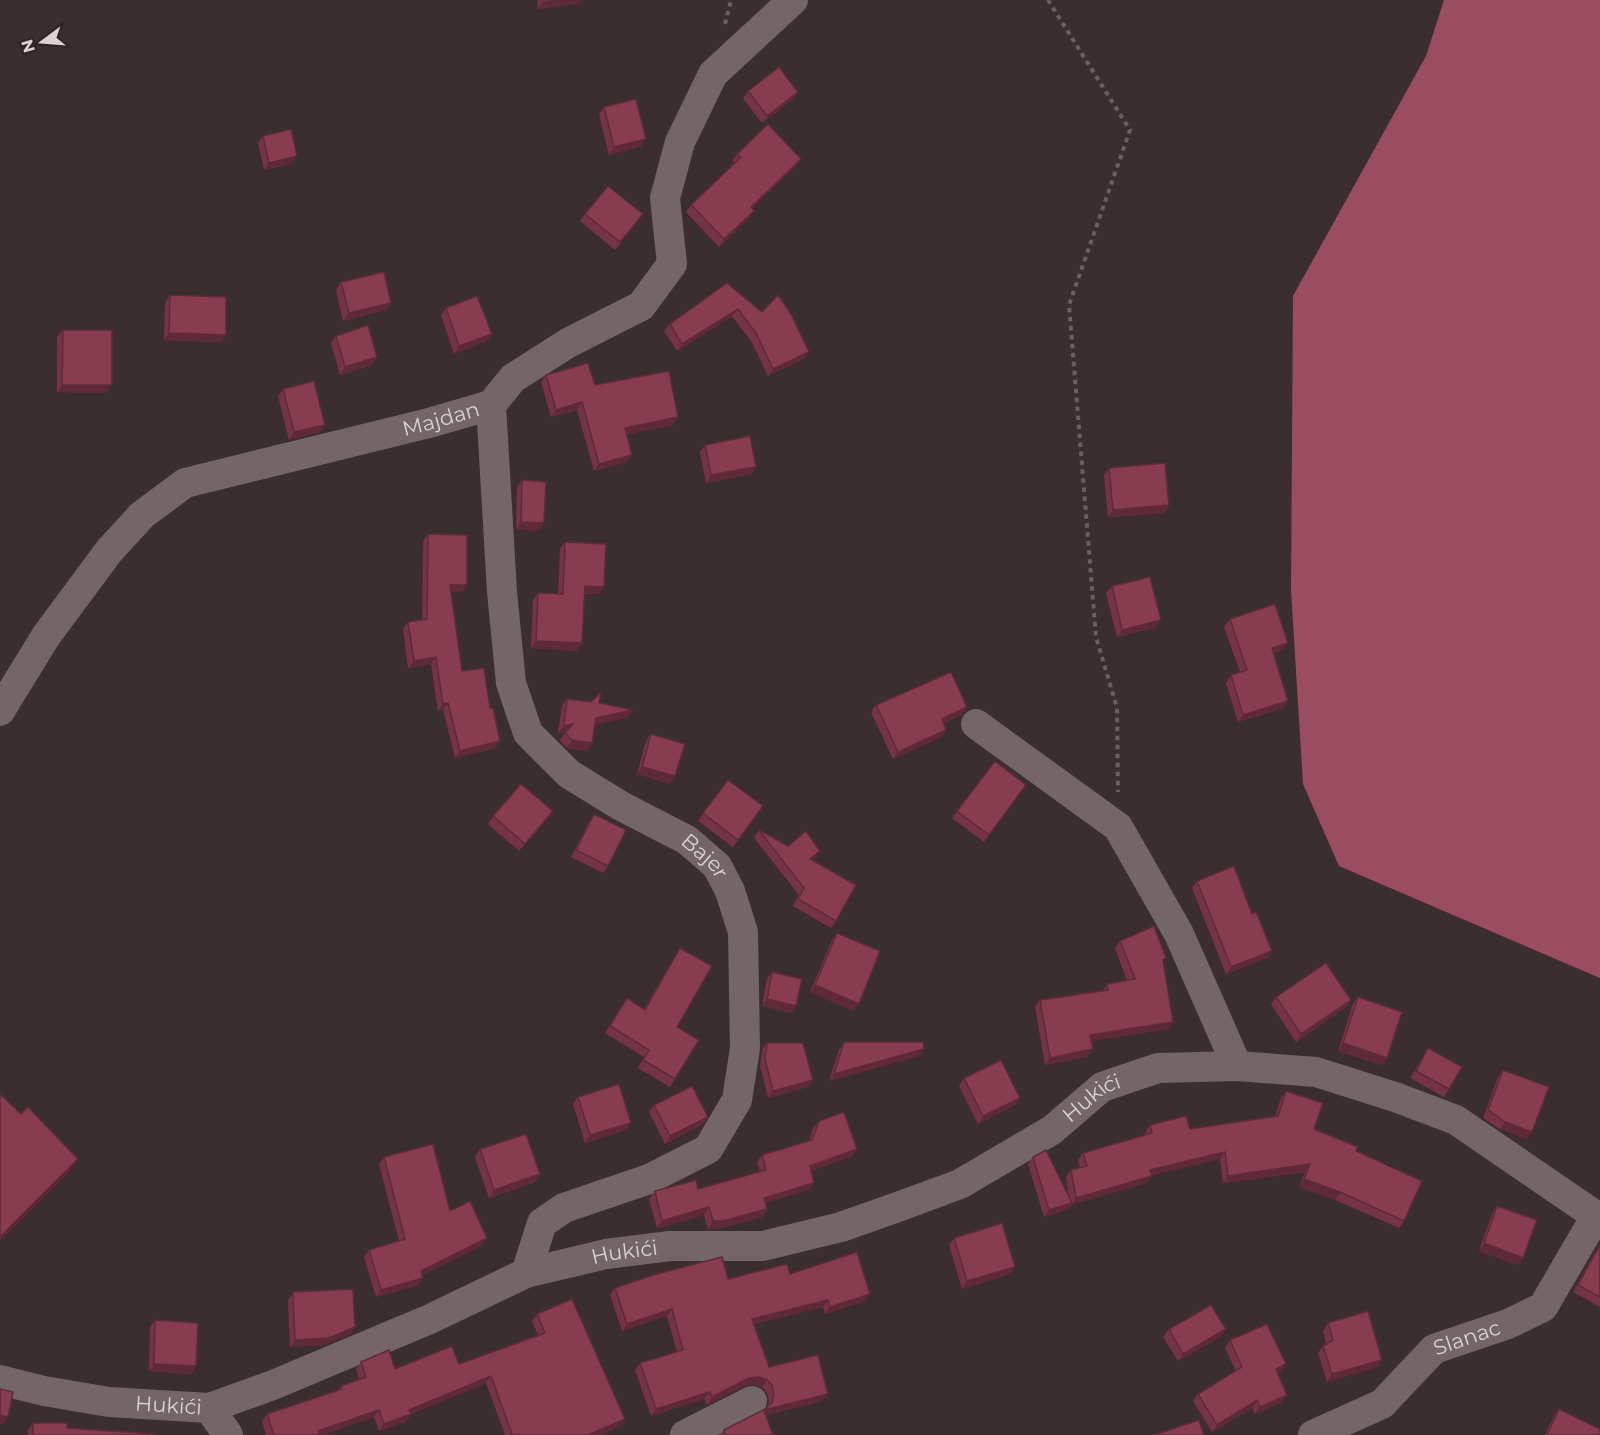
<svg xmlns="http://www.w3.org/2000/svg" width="1600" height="1435" viewBox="0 0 1600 1435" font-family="Montserrat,sans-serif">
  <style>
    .forest { fill: #9a4d60 }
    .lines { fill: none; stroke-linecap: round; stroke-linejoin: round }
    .path { stroke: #6c6062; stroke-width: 4; stroke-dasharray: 4.5 4.5; stroke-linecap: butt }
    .minor { stroke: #746568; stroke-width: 30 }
    .wall { fill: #753445 }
    .shaded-wall { fill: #5f2a38 }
    .building { fill: #883c50; stroke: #5f2a38; stroke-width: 1.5 }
    .labels { text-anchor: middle; stroke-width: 5; stroke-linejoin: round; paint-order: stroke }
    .street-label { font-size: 21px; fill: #dad2d3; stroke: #302426 }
  </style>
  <rect width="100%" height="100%" fill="#3b2e30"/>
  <!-- forest -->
  <polygon class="forest" points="1444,0 1600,0 1600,978 1339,866 1303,784 1291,590 1293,296 1426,56"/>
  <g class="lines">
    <!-- path -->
    <g class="path">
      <polyline points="1048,0 1130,130 1069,305 1096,637 1117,708 1118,792"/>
      <polyline points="725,24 731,0"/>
    </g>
    <!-- minor -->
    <g class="minor">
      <path id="s1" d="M491,405L502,592L511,683L528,733L569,774L621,806L687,840L717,866L730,891L743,932L745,1048L737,1100L708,1149L649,1179L564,1208L542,1223L526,1273"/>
      <path id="s2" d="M0,711L46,636L109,551L142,515L185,483L429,423L491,405L513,378L568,343L641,306L672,264L665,198L680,142L713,74L793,0"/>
      <polyline points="976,724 1118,827 1179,934 1237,1066"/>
      <path id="s3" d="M0,1380L44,1391L109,1402L209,1408L273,1385L430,1319L526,1273L606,1254L670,1246H763L841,1227L895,1208L960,1184L1052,1130L1102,1087L1158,1068L1237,1066L1316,1072L1395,1097L1456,1120L1596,1216L1600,1220"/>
      <polyline points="209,1408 228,1435"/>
      <polyline points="685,1435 752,1401"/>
      <path id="s4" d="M1313,1435L1382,1404L1434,1349L1508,1324L1543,1307L1596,1216"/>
    </g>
  </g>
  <!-- wall -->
  <g class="wall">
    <polygon points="537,0 582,0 580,3 538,9"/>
    <polygon points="748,91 798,92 793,99 762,123 743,98"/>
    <polygon points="604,107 646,139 641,146 609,155 599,114"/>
    <polygon points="263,136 297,156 292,163 264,170 258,143"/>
    <polygon points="737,154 796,166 752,208 754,211 749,218 719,247 686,212 691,205 735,163 732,161"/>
    <polygon points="585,214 643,214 615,250 580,221"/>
    <polygon points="341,282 391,303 386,310 343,321 336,290"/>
    <polygon points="727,283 804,359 768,376 751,341 732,316 677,351 664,331 670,324"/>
    <polygon points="170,295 226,335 221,342 164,340 165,303"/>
    <polygon points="446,308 487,341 454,354 441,315"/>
    <polygon points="63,330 106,393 57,392 57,337"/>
    <polygon points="336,336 377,357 372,365 340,375 331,343"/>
    <polygon points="546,375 595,385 678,417 673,425 627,434 627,462 594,471 577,410 551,417 541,382"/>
    <polygon points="283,389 325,425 320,432 289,440 278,396"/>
    <polygon points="705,445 756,467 751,474 706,483 700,452"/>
    <polygon points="1109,468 1169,505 1164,513 1108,517 1104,475"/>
    <polygon points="522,480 539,531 516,529 517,487"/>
    <polygon points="428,534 462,592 451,592 462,671 490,708 500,741 495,748 455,758 443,710 438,711 431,664 408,668 403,629 408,622 422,620 423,542"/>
    <polygon points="565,542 599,594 585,594 582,643 577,651 531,648 533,600 538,593 558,594 560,549"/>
    <polygon points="1112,586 1156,627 1117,637 1106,593"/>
    <polygon points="1230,619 1283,650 1273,653 1288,701 1283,708 1238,722 1226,683 1231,675 1240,672 1224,627"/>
    <polygon points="567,699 599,703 633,710 628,717 595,725 592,743 587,751 567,748 560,740 566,732 558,733 562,706"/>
    <polygon points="876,705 962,715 943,723 946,730 941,737 893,759 871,712"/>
    <polygon points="651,734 670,784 637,774 646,741"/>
    <polygon points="995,761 1026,785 984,842 952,818"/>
    <polygon points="728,780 763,806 733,847 698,821"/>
    <polygon points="553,811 519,851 488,824 493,816"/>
    <polygon points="594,814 608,866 603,873 571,857 589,822"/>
    <polygon points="759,830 788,846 820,851 815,858 812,860 836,921 831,928 793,906 799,895 754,838"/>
    <polygon points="1197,881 1252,914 1272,951 1267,958 1226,974 1192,888"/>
    <polygon points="837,933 854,1011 810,992 832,940"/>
    <polygon points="1120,941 1163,962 1173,1022 1168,1029 1091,1041 1093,1049 1087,1057 1045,1065 1035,1007 1040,1000 1103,990 1107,984 1127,981 1115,948"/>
    <polygon points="680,948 675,1079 670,1087 638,1068 644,1057 605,1033 627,998 644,1009"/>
    <polygon points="772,972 796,1006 791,1013 762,1006 767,979"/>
    <polygon points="1276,997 1351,1000 1346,1007 1296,1042 1271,1004"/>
    <polygon points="1358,997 1387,1058 1382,1065 1338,1051 1353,1004"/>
    <polygon points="844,1042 924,1049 919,1056 829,1081 839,1050"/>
    <polygon points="767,1043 808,1087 768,1098 760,1066 762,1050"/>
    <polygon points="1428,1048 1449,1089 1444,1097 1410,1078"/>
    <polygon points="1503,1070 1527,1139 1500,1129 1483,1118 1498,1077"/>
    <polygon points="964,1078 1020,1098 1015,1105 978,1124 959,1086"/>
    <polygon points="1286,1091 1314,1129 1356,1151 1404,1221 1399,1228 1335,1200 1299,1187 1305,1172 1223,1183 1220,1159 1152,1175 1146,1183 1071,1205 1067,1210 1044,1217 1028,1164 1033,1157 1069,1198 1066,1177 1071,1170 1080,1167 1078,1160 1083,1153 1145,1135 1145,1133 1150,1125 1190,1129 1275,1116 1281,1098"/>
    <polygon points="578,1097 631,1123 626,1130 585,1143 573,1104"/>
    <polygon points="654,1105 708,1117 703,1124 665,1144 649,1112"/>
    <polygon points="819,1121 857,1149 852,1156 811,1171 814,1183 809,1190 765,1203 767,1209 762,1217 718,1229 708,1229 704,1215 657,1228 649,1199 655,1191 698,1189 760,1172 757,1162 762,1155 809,1141 813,1128"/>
    <polygon points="480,1149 540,1174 535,1182 489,1198 475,1157"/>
    <polygon points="384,1157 450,1211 481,1246 422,1275 423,1278 418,1285 376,1297 364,1257 369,1250 399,1241 379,1164"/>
    <polygon points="1497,1206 1518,1265 1479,1251 1492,1214"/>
    <polygon points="954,1238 1015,1267 1010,1274 962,1289 949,1245"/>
    <polygon points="1600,1245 1600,1307 1573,1292 1595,1252"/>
    <polygon points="790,1274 865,1301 825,1314 823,1307 754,1324 769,1367 828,1394 822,1401 766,1415 773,1435 720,1435 724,1430 765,1409 768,1406 769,1401 767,1393 762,1387 754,1384 744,1386 707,1405 704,1399 651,1416 635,1370 640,1363 677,1352 667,1316 622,1331 610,1295 615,1288"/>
    <polygon points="293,1293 355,1327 350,1334 324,1345 290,1347 288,1300"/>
    <polygon points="537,1314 620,1426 600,1435 505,1435 486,1383 411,1414 406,1422 379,1431 374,1417 322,1435 266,1435 262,1421 267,1414 338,1390 341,1386 359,1379 356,1369 361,1362 395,1369 459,1364 538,1335 532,1321"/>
    <polygon points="155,1320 196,1366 191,1374 149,1371 150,1327"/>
    <polygon points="1328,1323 1382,1360 1377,1367 1327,1382 1318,1353 1323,1346 1326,1344 1323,1331"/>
    <polygon points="1169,1329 1220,1337 1178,1361 1163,1337"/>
    <polygon points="1230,1340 1286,1364 1281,1371 1277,1373 1282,1402 1255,1414 1252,1408 1212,1432 1193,1401 1198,1394 1236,1371 1225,1348"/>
    <polygon points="1559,1409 1600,1435 1545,1435 1554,1416"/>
    <polygon points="33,1423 67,1428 155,1435 28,1435 28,1430"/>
  </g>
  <!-- shaded-wall -->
  <g class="shaded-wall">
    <polygon points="553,0 582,0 580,3 538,9 543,1"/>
    <polygon points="798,92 793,99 762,123 767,116"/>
    <polygon points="646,139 641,146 609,155 614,147"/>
    <polygon points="297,156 292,163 264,170 269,163"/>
    <polygon points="801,159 796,166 746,214 751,207"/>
    <polygon points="754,211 749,218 719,247 724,239"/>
    <polygon points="391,303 386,310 343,321 349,313"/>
    <polygon points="738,309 732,316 677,351 682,344"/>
    <polygon points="169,333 226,335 221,342 164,340"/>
    <polygon points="492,334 487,341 454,354 459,346"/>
    <polygon points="809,352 804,359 768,376 773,369"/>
    <polygon points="377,357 372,365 340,375 345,367"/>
    <polygon points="62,385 112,385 106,393 57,392"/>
    <polygon points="582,402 577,410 551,417 556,410"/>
    <polygon points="678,417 673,425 620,435 625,428"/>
    <polygon points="325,425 320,432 289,440 294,432"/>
    <polygon points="632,455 627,462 594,471 599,464"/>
    <polygon points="756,467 751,474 706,483 711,475"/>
    <polygon points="1169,505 1164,513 1108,517 1113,510"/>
    <polygon points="521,522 544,523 539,531 516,529"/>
    <polygon points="450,585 467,585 462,592 444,592"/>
    <polygon points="585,586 604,587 599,594 580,593"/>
    <polygon points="1161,620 1156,627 1117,637 1122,630"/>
    <polygon points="536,641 582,643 577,651 531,648"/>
    <polygon points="1288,643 1283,650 1266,656 1272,648"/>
    <polygon points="436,657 431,664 408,668 414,661"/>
    <polygon points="1288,701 1283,708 1238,722 1243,715"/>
    <polygon points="448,703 443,710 438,711 443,704"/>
    <polygon points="967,707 962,715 937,726 942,719"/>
    <polygon points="633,710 628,717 591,726 596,718"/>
    <polygon points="573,724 568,731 558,733 564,726"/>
    <polygon points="946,730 941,737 893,759 898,752"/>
    <polygon points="572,740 592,743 587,751 567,748"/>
    <polygon points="500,741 495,748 455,758 460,751"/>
    <polygon points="642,767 675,776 670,784 637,774"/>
    <polygon points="553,811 548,819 519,851 525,844"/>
    <polygon points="820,851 815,858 805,866 810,859"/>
    <polygon points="1272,951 1267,958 1226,974 1231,967"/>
    <polygon points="815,985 859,1004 854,1011 810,992"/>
    <polygon points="767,999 796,1006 791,1013 762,1006"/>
    <polygon points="1351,1000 1346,1007 1296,1042 1301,1034"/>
    <polygon points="1173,1022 1168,1029 1085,1042 1090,1035"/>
    <polygon points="1343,1043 1387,1058 1382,1065 1338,1051"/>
    <polygon points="924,1049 919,1056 829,1081 834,1074"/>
    <polygon points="1093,1049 1087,1057 1045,1065 1050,1058"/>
    <polygon points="813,1080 808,1087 768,1098 773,1091"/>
    <polygon points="1020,1098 1015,1105 978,1124 983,1116"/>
    <polygon points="708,1117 703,1124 665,1144 670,1136"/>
    <polygon points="1505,1122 1532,1132 1527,1139 1500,1129"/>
    <polygon points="631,1123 626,1130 585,1143 590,1135"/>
    <polygon points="857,1149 852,1156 804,1174 810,1166"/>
    <polygon points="1225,1152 1220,1159 1145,1177 1150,1170"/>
    <polygon points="78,1159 70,1171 0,1241 0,1237"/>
    <polygon points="1310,1164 1305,1172 1223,1183 1228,1176"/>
    <polygon points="540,1174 535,1182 489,1198 494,1190"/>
    <polygon points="1152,1176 1146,1183 1071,1205 1076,1198"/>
    <polygon points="1304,1179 1340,1192 1335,1200 1299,1187"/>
    <polygon points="814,1183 809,1190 758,1205 764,1198"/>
    <polygon points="1072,1203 1067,1210 1044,1217 1049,1210"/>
    <polygon points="709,1207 704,1215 657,1228 662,1221"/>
    <polygon points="767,1209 762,1217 718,1229 708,1229 713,1221"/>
    <polygon points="487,1238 481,1246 415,1278 421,1271"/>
    <polygon points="1484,1243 1523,1258 1518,1265 1479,1251"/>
    <polygon points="1015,1267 1010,1274 962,1289 967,1281"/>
    <polygon points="423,1278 418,1285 376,1297 381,1290"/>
    <polygon points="870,1294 865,1301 825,1314 830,1307"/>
    <polygon points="828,1300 823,1307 747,1326 752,1319"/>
    <polygon points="672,1309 667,1316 622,1331 627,1324"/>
    <polygon points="355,1327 350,1334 324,1345 290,1347 295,1340"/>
    <polygon points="1226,1329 1220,1337 1178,1361 1183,1354"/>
    <polygon points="1382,1360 1377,1367 1327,1382 1332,1374"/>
    <polygon points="154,1364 196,1366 191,1374 149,1371"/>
    <polygon points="1286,1364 1281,1371 1271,1376 1276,1369"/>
    <polygon points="491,1376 486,1383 411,1414 406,1422 379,1431 384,1424 409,1410"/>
    <polygon points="759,1377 767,1380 762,1387 754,1384 744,1386 707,1405 712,1397 749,1378"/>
    <polygon points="710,1392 704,1399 651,1416 656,1409"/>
    <polygon points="828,1394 822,1401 759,1417 764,1410"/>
    <polygon points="1287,1395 1282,1402 1255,1414 1260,1407"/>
    <polygon points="1257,1400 1252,1408 1212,1432 1217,1425"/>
    <polygon points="379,1410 374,1417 322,1435 315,1435 318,1431"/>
    <polygon points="0,1415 8,1417 3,1424 0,1424"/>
    <polygon points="625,1419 620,1426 600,1435 588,1435"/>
  </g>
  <!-- building -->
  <g class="building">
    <polygon points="779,67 798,92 767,116 748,91"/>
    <polygon points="636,99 646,139 614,147 604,107"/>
    <polygon points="768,124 801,159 751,207 754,211 724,239 691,205 741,157 737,154"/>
    <polygon points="291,129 297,156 269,163 263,136"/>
    <polygon points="608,186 643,214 620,242 585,214"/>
    <polygon points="384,272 391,303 349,313 341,282"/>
    <polygon points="727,283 762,312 778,295 791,314 809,352 773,369 756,333 738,309 682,344 670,324"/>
    <polygon points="170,295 226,297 226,335 169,333"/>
    <polygon points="477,296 492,334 459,346 446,308"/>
    <polygon points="368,325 377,357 345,367 336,336"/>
    <polygon points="63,330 112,330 112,385 62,385"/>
    <polygon points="588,363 595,385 669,371 678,417 625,428 632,455 599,464 582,402 556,410 546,375"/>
    <polygon points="314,381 325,425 294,432 283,389"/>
    <polygon points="750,436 756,467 711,475 705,445"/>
    <polygon points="1165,463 1169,505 1113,510 1109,468"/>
    <polygon points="522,480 546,482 544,523 521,522"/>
    <polygon points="428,534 467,535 467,585 450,585 462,671 484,668 490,708 493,708 500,741 460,751 448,703 443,704 436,657 414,661 408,622 427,619"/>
    <polygon points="565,542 606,544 604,587 585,586 582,643 536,641 538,593 563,594"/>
    <polygon points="1150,577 1161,620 1122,630 1112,586"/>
    <polygon points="1275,604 1288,643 1272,648 1288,701 1243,715 1231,675 1247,670 1230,619"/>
    <polygon points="951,672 967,707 942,719 946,730 898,752 876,705"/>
    <polygon points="601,692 599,703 633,710 596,718 592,743 572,740 565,733 573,724 564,726 567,699 591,702"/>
    <polygon points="651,734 685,744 675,776 642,767"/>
    <polygon points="995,761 1026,785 989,835 957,811"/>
    <polygon points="728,780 763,806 738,840 703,813"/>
    <polygon points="521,784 553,811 525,844 493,816"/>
    <polygon points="594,814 626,830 608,866 576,850"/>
    <polygon points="759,830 788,846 806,831 820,851 810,859 856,885 836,921 798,899 804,888"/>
    <polygon points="1234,866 1252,914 1256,912 1272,951 1231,967 1197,881"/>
    <polygon points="1154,926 1166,958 1163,960 1173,1022 1090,1035 1093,1049 1050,1058 1040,1000 1108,990 1107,984 1135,979 1120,941"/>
    <polygon points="837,933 880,951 859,1004 815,985"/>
    <polygon points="680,948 712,966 677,1027 699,1040 675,1079 643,1060 649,1050 610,1026 627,998 645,1010"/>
    <polygon points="1326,963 1351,1000 1301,1034 1276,997"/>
    <polygon points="772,972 802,979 796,1006 767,999"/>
    <polygon points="1358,997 1402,1012 1387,1058 1343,1043"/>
    <polygon points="844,1042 923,1042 924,1049 834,1074"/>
    <polygon points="767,1043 803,1043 813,1080 773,1091 765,1059"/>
    <polygon points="1428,1048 1462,1067 1449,1089 1416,1071"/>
    <polygon points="1001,1060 1020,1098 983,1116 964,1078"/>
    <polygon points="1503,1070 1549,1087 1532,1132 1505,1122 1488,1110"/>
    <polygon points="619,1084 631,1123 590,1135 578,1097"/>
    <polygon points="692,1086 708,1117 670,1136 654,1105"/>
    <polygon points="1286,1091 1323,1103 1314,1129 1358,1147 1356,1151 1422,1181 1404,1221 1340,1192 1304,1179 1310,1164 1228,1176 1225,1152 1150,1170 1152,1176 1076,1198 1071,1170 1087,1166 1083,1153 1152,1133 1150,1125 1186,1116 1190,1129 1278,1116"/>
    <polygon points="0,1094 21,1114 28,1107 78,1159 0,1237"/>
    <polygon points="844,1112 857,1149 810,1166 814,1183 764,1198 767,1209 723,1221 713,1221 709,1207 662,1221 655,1191 696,1180 698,1189 766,1170 762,1155 812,1140 819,1121"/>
    <polygon points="526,1134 540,1174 494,1190 480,1149"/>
    <polygon points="433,1144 450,1211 470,1201 487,1238 421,1271 423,1278 381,1290 369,1250 405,1239 384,1157"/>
    <polygon points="1046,1150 1072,1203 1049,1210 1033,1157"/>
    <polygon points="1497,1206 1537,1220 1523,1258 1484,1243"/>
    <polygon points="1002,1223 1015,1267 967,1281 954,1238"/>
    <polygon points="1600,1245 1600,1297 1578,1285"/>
    <polygon points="857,1252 870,1294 830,1307 828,1300 752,1319 769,1367 818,1355 828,1394 764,1410 773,1435 725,1435 724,1430 765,1409 772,1403 774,1394 772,1385 767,1380 759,1377 749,1378 712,1397 710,1392 656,1409 640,1363 683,1350 672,1309 627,1324 615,1288 653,1275 722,1257 728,1279 787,1264 790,1274"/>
    <polygon points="353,1289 355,1327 329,1338 295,1340 293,1292"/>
    <polygon points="572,1299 625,1419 588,1435 509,1435 512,1434 491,1376 409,1410 411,1414 384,1424 379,1410 318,1431 320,1435 274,1435 267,1414 342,1389 341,1386 366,1377 361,1362 389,1350 395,1369 452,1346 459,1364 545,1333 537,1314"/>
    <polygon points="1211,1305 1226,1329 1183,1354 1169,1329"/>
    <polygon points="1368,1311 1382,1360 1332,1374 1323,1346 1333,1340 1328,1323"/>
    <polygon points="155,1320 198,1323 196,1366 154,1364"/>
    <polygon points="1267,1324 1286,1364 1276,1369 1287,1395 1260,1407 1257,1400 1217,1425 1198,1394 1242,1367 1230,1340"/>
    <polygon points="0,1389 13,1392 8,1417 0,1415"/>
    <polygon points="1559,1409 1600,1429 1600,1435 1547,1435"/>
    <polygon points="1199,1420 1204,1435 1154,1435"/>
    <polygon points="33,1423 67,1423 67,1428 155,1434 155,1435 33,1435"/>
  </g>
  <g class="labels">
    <!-- street labels -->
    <g class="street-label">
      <text dy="7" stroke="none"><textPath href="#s2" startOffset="560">Majdan</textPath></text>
      <text dy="7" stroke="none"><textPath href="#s1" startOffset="549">Bajer</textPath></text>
      <text dy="7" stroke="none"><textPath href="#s3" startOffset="1161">Hukići</textPath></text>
      <text dy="7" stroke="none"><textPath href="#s3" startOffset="657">Hukići</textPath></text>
      <text dy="7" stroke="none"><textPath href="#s4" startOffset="186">Slanac</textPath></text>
      <text dy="7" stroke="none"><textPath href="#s3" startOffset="171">Hukići</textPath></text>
    </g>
  </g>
  <!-- north arrow -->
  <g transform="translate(42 42) rotate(254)" stroke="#302426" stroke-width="4.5" paint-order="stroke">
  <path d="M0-4.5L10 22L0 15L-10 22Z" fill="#dad2d3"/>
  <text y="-9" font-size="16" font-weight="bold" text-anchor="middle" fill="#dad2d3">N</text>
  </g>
</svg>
